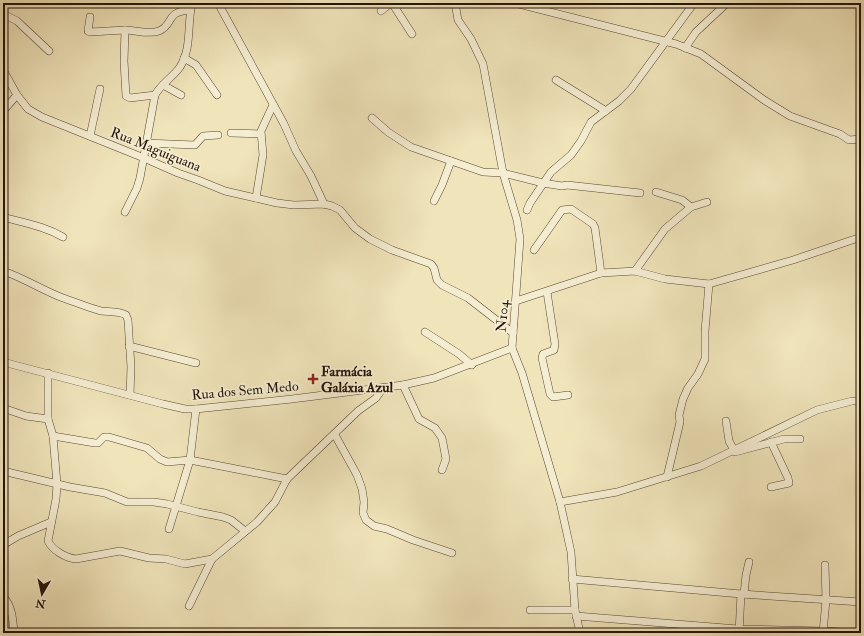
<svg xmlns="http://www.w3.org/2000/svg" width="864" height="636" viewBox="0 0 864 636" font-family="'IM FELL Double Pica',serif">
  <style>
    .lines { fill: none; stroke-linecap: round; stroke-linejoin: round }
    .minor-casing { stroke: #574734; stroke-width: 8 }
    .minor { stroke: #f5edd2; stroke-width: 7 }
    .poi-dot { fill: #8f2418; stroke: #f5edd2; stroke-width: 1.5 }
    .labels { text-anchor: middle; stroke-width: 3.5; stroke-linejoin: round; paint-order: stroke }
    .street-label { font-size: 14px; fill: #241308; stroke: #f5edd2 }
    .poi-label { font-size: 14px; font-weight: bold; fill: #241308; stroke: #f5edd2; text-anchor: start }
  </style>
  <rect width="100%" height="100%" fill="#f0e4ba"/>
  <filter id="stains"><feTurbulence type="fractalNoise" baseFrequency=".005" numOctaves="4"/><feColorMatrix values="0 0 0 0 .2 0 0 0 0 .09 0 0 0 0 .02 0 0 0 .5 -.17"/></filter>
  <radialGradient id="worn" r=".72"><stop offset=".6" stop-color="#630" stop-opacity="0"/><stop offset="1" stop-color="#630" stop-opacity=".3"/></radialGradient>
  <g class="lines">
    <!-- minor casing -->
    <g class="minor-casing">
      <g id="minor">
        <polyline points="218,3 284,124 296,151 311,176 324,204"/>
        <polyline points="392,3 412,34"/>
        <polyline points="455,3 458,20 471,39 483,64 503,173 517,220 520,239 512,348 522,373 560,502 571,552 575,610 580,633"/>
        <polyline points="515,3 676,44 701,54 764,100 790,116 840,134 849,140 861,139"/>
        <polyline points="3,7 7,3"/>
        <polyline points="381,11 391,3"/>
        <polyline points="3,14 17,21 49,51"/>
        <polyline points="90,17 88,31 90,32 125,30"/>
        <polyline points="685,48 696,32 727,3"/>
        <polyline points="184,58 196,65 217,95"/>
        <polyline points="3,70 17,95 28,109 42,117 144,158 178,173 198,180 225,191 277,203 294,205 324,204 332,206 340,210 355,228 370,239 392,250 431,264 434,268 437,280 442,285 468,298 513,333"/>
        <polyline points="556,80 606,111"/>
        <polyline points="163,85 181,95"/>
        <path d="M155,95L130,98L126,96L124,61L125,30C135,30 149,35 159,31C175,24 164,12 190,10"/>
        <polyline points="3,111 17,95"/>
        <polyline points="372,118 388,132 411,147 483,172 503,173 543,183 562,186 567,185 640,193"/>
        <polyline points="231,133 260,134"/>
        <polyline points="90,136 100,89"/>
        <polyline points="145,143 195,145 203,136 218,135"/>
        <polyline points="656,192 682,200 691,207"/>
        <polyline points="256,198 263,155 261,131 273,105"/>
        <polyline points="434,201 442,185 451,161"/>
        <polyline points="527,210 530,203 551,172 571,155 581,141 591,122 619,101 631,89 694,3"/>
        <path d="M125,212L137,188L140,178L155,95C161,84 173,77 180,67C192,48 187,24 192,3"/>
        <path d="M3,217C24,223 44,226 63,237"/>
        <polyline points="534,250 562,210 571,209 593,224 595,228 601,273"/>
        <path d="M3,271C24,278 42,290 63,298C75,302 89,308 101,311C109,312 119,311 126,315L128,320L131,367L130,395"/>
        <polyline points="635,271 665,229 691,207 707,202"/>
        <polyline points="547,292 555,344 554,350 543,354 542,358 550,394 553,397 568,395"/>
        <polyline points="516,301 601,273 635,271 665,279 709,284 793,260 861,237"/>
        <polyline points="425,332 459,354 472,365"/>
        <polyline points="129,346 196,363"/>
        <polyline points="3,362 163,404 185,409 196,409 292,399 403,385 434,378 512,348"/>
        <path d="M48,373V419L53,436L57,484L56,499L48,541C52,550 66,558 76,559L120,551L149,558L166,559L185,564L212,559"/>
        <polyline points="403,385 419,419 435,428 442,438 446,459 442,470"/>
        <polyline points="3,408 26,416 48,419"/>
        <polyline points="726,421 729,441 735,452 784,439 800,439"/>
        <polyline points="335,435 357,475 362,489 364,502 363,513 366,520 374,526 387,529 413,540 452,553"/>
        <polyline points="53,436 95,443 98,443 104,437 109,437 147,448 160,459 167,462 190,460 287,479"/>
        <polyline points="771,442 788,478 789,483 771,487"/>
        <polyline points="3,471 70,487 105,493 127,502 154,502 167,504 198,512 223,517 231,520 245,531"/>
        <polyline points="667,477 680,422 679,415 683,399 688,388 698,374 705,359 705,331 709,284"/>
        <polyline points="560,502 617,492 701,466 817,410 852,401 861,401"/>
        <polyline points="169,529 190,460 196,409"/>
        <polyline points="3,545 18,536 51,522"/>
        <polyline points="572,579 741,594 861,602"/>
        <polyline points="744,594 746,575 749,562"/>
        <path d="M3,596C12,606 13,619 14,633"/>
        <polyline points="189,606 212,559 257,522 275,502 287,479 358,411 376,398 383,388"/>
        <polyline points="530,610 575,610"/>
        <polyline points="576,616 738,629 823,631 860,633"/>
        <polyline points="739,633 741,594"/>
        <polyline points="823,633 826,600 825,565"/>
      </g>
    </g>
    <!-- minor -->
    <use href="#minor" class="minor"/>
  </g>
  <!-- markers -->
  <path class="poi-dot" d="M311 373h4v4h4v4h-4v4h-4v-4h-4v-4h4z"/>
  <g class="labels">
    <!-- street labels -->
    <g class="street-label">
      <text transform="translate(156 149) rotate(22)" y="5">Rua Maguiguana</text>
      <text transform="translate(502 316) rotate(-85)" y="5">N104</text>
      <text transform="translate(245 390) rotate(-5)" y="5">Rua dos Sem Medo</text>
    </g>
    <!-- poi labels -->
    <g class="poi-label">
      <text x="321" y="376">Farmácia<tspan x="321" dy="16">Galáxia Azul</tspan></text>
    </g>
  </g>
  <!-- margin -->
  <rect width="864" height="636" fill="none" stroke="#f0e4ba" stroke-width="16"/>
  <rect x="4" y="4" width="856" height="628" fill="none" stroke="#241308" stroke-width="2"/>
  <rect x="8" y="8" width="848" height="620" fill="none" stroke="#241308"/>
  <!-- north arrow -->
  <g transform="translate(42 594) rotate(189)" stroke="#f5edd2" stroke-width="3" paint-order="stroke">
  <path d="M0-3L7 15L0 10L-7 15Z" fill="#241308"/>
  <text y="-6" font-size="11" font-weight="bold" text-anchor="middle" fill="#241308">N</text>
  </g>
  <rect width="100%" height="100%" filter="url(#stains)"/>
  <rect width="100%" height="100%" fill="url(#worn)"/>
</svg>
